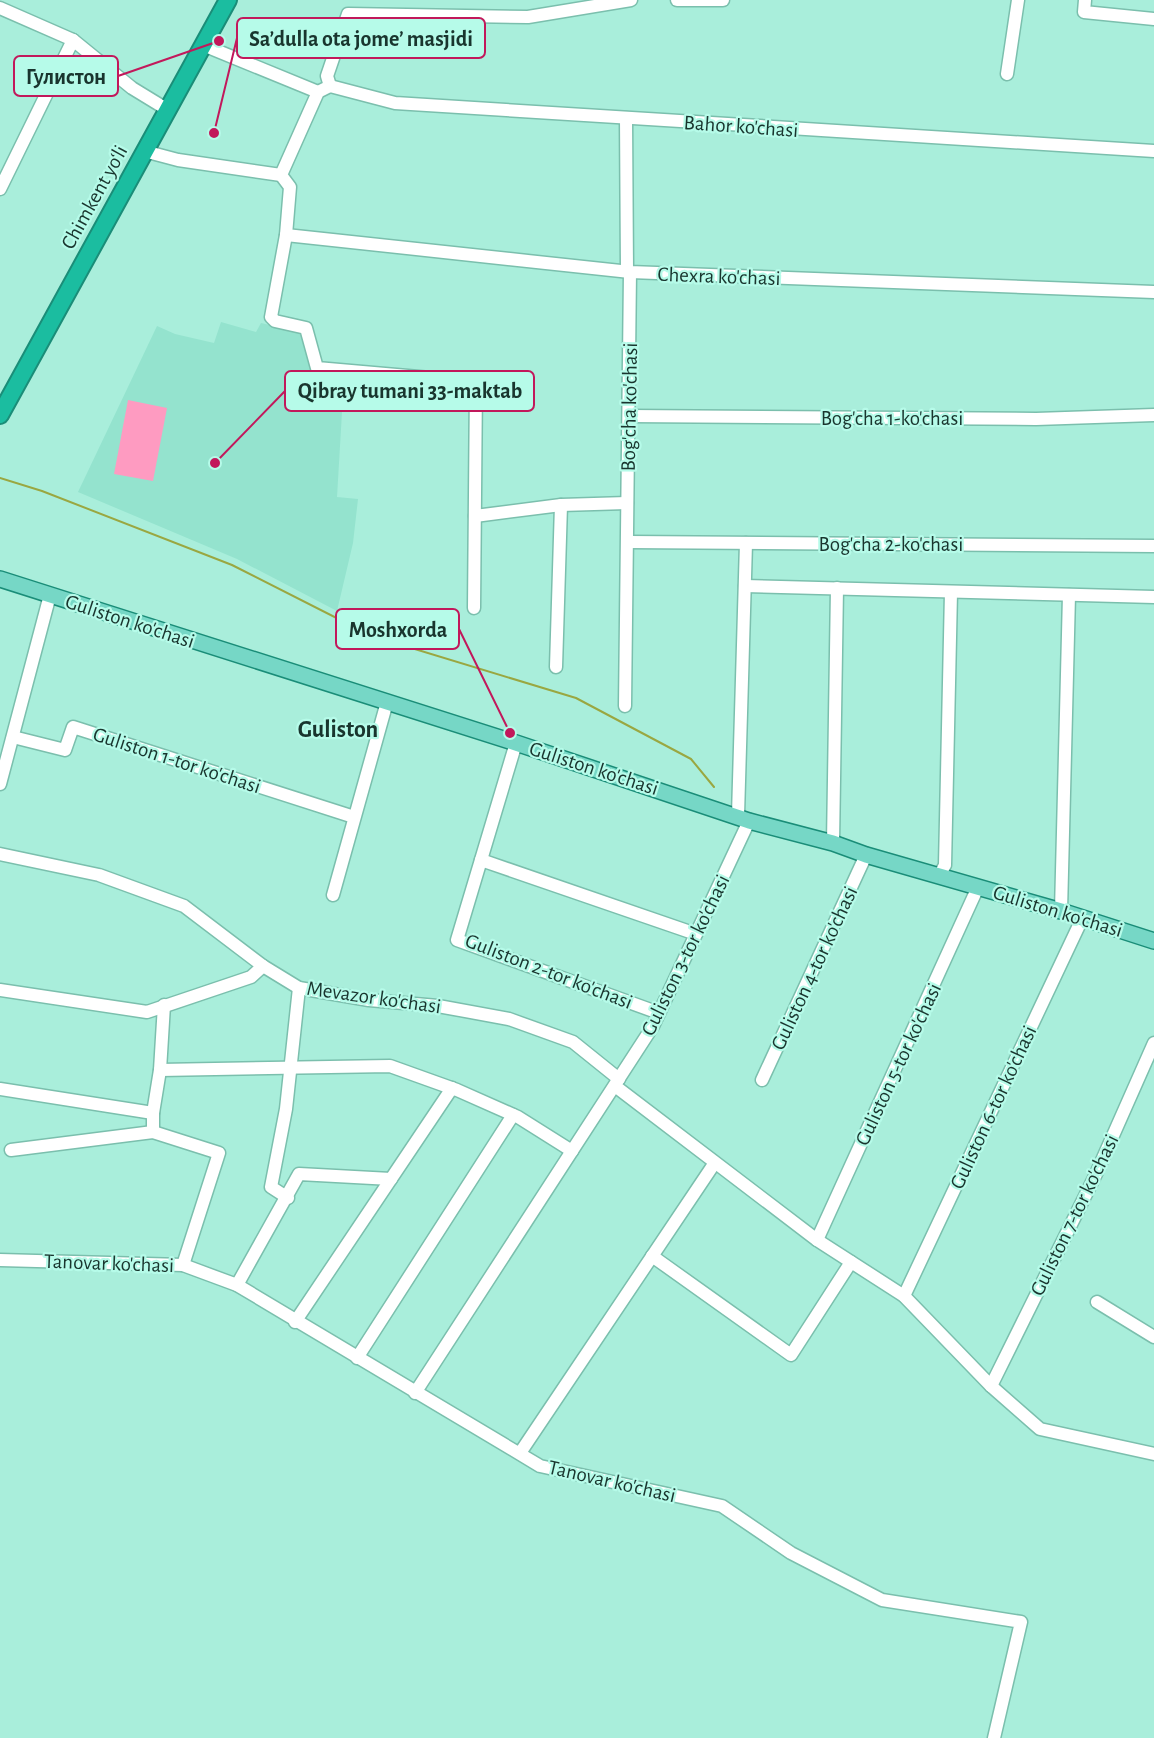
<svg xmlns="http://www.w3.org/2000/svg" width="1154" height="1738" viewBox="0 0 1154 1738" font-family="'Alegreya Sans',sans-serif">
  <style>
    .built { fill: #94e3ce }
    .green { fill: #fe9bc1 }
    .lines { fill: none; stroke-linecap: round; stroke-linejoin: round }
    .stream { stroke: #9aa741; stroke-width: 2 }
    .minor-casing { stroke: #7bbfad; stroke-width: 15 }
    .major-casing { stroke: #1a8d78; stroke-width: 18 }
    .highway-casing { stroke: #1a8d78; stroke-width: 20 }
    .minor { stroke: #fff; stroke-width: 12 }
    .major { stroke: #76d7c6; stroke-width: 15 }
    .highway { stroke: #1bbda0; stroke-width: 16 }
    .labels { text-anchor: middle; stroke-width: 4.5; stroke-linejoin: round; paint-order: stroke }
    .street-label { font-size: 21px; fill: #19352e; stroke: #b6fbe9 }
    .quarter-label { font-size: 24px; font-weight: bold; fill: #19352e; stroke: #b6fbe9 }
    .leader { fill: none; stroke: #c2185b; stroke-width: 2 }
    .callout-dot { fill: #c2185b; stroke: #b6fbe9; stroke-width: 2 }
    .callout { fill: #b6fbe9; stroke: #c2185b; stroke-width: 2 }
    .callout-label { font-size: 22px; text-anchor: middle; font-weight: bold; fill: #19352e }
  </style>
  <rect width="100%" height="100%" fill="#a9eedb"/>
  <!-- built -->
  <polygon class="built" points="221,322 256,332 261,323 300,332 313,378 310,410 342,412 337,497 358,499 353,543 337,611 237,559 78,492 157,326 175,334 214,343"/>
  <!-- green -->
  <polygon class="green" points="128,400 167,408 153,481 114,474"/>
  <g class="lines">
    <!-- stream -->
    <polyline class="stream" points="0,478 42,491 232,565 372,636 576,698 691,759 714,787"/>
    <!-- minor casing -->
    <g class="minor-casing">
      <g id="minor">
        <polyline points="677,0 723,0"/>
        <polyline points="1085,0 1084,12 1154,19"/>
        <polyline points="0,8 73,40 132,88 168,110"/>
        <polyline points="203,45 318,92"/>
        <polyline points="1007,74 1018,0"/>
        <polyline points="330,86 395,103 1154,151"/>
        <polyline points="330,86 318,92 281,175 290,187 286,235 271,317 275,321 306,328 317,368 476,382 474,608"/>
        <polyline points="330,86 327,76 348,14 528,17 631,0"/>
        <polyline points="626,118 627,271"/>
        <polyline points="144,151 178,160 281,175"/>
        <polyline points="0,189 73,40"/>
        <polyline points="286,235 630,272 1154,292"/>
        <polyline points="629,416 1036,419 1154,415"/>
        <polyline points="475,516 561,505 627,503"/>
        <polyline points="629,542 1154,546"/>
        <polyline points="745,586 1154,597"/>
        <polyline points="556,667 561,505"/>
        <polyline points="625,706 630,272"/>
        <polyline points="13,737 65,750 73,727 354,817"/>
        <polyline points="516,743 457,940 659,1013"/>
        <polyline points="0,784 50,595"/>
        <polyline points="738,815 746,543"/>
        <polyline points="833,843 837,588"/>
        <polyline points="0,854 99,875 184,906 263,966 299,988 369,1000 438,1006 509,1019 573,1042 619,1079"/>
        <polyline points="481,860 696,934"/>
        <polyline points="939,876 945,865 951,592"/>
        <polyline points="333,895 387,702"/>
        <polyline points="1061,911 1069,595"/>
        <polyline points="0,990 147,1012 251,977 263,966"/>
        <polyline points="160,1070 390,1066 457,1090 518,1117 572,1151"/>
        <polyline points="762,1080 866,855"/>
        <polyline points="615,1086 817,1240 904,1296 991,1386 1040,1429 1154,1454"/>
        <polyline points="0,1089 153,1113"/>
        <polyline points="153,1132 153,1113 160,1070 164,1005"/>
        <polyline points="11,1150 153,1132 219,1153 183,1265"/>
        <polyline points="288,1198 271,1187 286,1109 299,988"/>
        <polyline points="817,1240 978,887"/>
        <polyline points="652,1256 791,1355 851,1262"/>
        <polyline points="0,1260 183,1265 237,1285 540,1466 722,1506 791,1553 882,1600 1021,1622 994,1738"/>
        <polyline points="237,1285 299,1174 391,1179"/>
        <polyline points="904,1296 1082,919"/>
        <polyline points="1097,1302 1154,1337"/>
        <polyline points="295,1322 452,1088"/>
        <polyline points="357,1358 513,1115"/>
        <polyline points="991,1386 1096,1174 1154,1043"/>
        <polyline points="415,1393 653,1026 749,821"/>
        <polyline points="520,1453 714,1164"/>
      </g>
    </g>
    <!-- major casing -->
    <g class="major-casing">
      <polyline id="major" points="0,579 516,743 749,821 833,843 866,855 1061,911 1154,941"/>
    </g>
    <!-- highway casing -->
    <g class="highway-casing">
      <polyline id="highway" points="0,415 228,0"/>
    </g>
    <!-- minor -->
    <use href="#minor" class="minor"/>
    <!-- major -->
    <use href="#major" class="major"/>
    <!-- highway -->
    <use href="#highway" class="highway"/>
  </g>
  <g class="labels">
    <!-- street labels -->
    <g class="street-label">
      <text transform="translate(741 126) rotate(4)" y="7">Bahor ko'chasi</text>
      <text transform="translate(94 197) rotate(-61)" y="7">Chimkent yo‘li</text>
      <text transform="translate(719 276) rotate(2)" y="7">Chexra ko'chasi</text>
      <text transform="translate(629 407) rotate(-89)" y="7">Bog'cha ko'chasi</text>
      <text x="892" y="425">Bog'cha 1-ko'chasi</text>
      <text x="891" y="551">Bog'cha 2-ko'chasi</text>
      <text transform="translate(130 621) rotate(18)" y="7">Guliston ko'chasi</text>
      <text transform="translate(177 760) rotate(18)" y="7">Guliston 1-tor ko'chasi</text>
      <text transform="translate(594 768) rotate(18)" y="7">Guliston ko'chasi</text>
      <text transform="translate(1058 911) rotate(17)" y="7">Guliston ko'chasi</text>
      <text transform="translate(685 955) rotate(-64)" y="7">Guliston 3-tor ko'chasi</text>
      <text transform="translate(814 968) rotate(-65)" y="7">Guliston 4-tor ko'chasi</text>
      <text transform="translate(549 971) rotate(21)" y="7">Guliston 2-tor ko'chasi</text>
      <text transform="translate(374 997) rotate(8)" y="7">Mevazor ko'chasi</text>
      <text transform="translate(898 1064) rotate(-65)" y="7">Guliston 5-tor ko'chasi</text>
      <text transform="translate(993 1107) rotate(-65)" y="7">Guliston 6-tor ko'chasi</text>
      <text transform="translate(1074 1215) rotate(-64)" y="7">Guliston 7-tor ko'chasi</text>
      <text transform="translate(109 1263) rotate(2)" y="7">Tanovar ko'chasi</text>
      <text transform="translate(612 1481) rotate(13)" y="7">Tanovar ko'chasi</text>
    </g>
    <!-- quarter labels -->
    <g class="quarter-label">
      <text x="338" y="737">Guliston</text>
    </g>
  </g>
  <!-- callouts -->
  <path class="leader" d="M214 133L237 38M219 41L118 76M215 463L285 391M510 733L459 629"/>
  <g class="callout-dot">
    <circle cx="214" cy="133" r="6"/>
    <circle cx="219" cy="41" r="6"/>
    <circle cx="215" cy="463" r="6"/>
    <circle cx="510" cy="733" r="6"/>
  </g>
  <g class="callout">
    <rect x="237" y="18" width="248" height="40" rx="6"/>
    <rect x="14" y="56" width="104" height="40" rx="6"/>
    <rect x="285" y="371" width="249" height="40" rx="6"/>
    <rect x="336" y="609" width="123" height="40" rx="6"/>
  </g>
  <g class="callout-label">
    <text x="361" y="46">Sa’dulla ota jome’ masjidi</text>
    <text x="66" y="84">Гулистон</text>
    <text x="410" y="398">Qibray tumani 33-maktab</text>
    <text x="398" y="637">Moshxorda</text>
  </g>
</svg>
